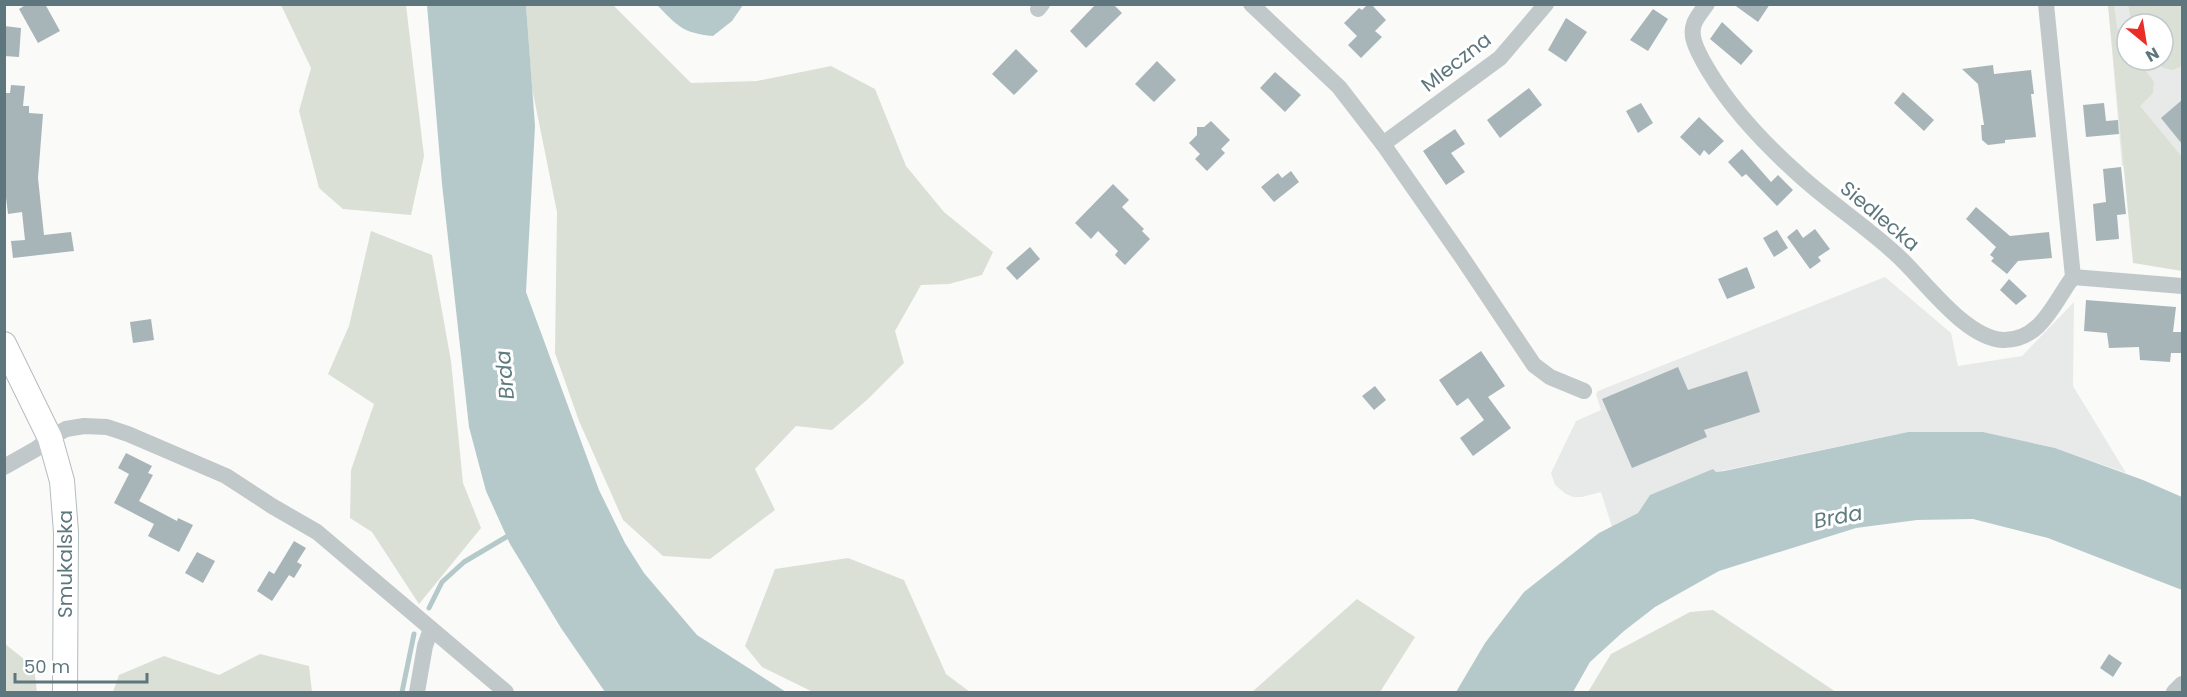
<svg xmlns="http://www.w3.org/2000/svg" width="2187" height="697" viewBox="0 0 2187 697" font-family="Poppins,sans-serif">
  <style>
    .built { fill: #e8eae9; fill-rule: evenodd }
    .green { fill: #dbe0d7 }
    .water { fill: #b6c9ca }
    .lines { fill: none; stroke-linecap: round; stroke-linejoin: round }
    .stream { stroke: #b6c9ca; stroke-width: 5 }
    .building { fill: #a7b5b8 }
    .secondary-casing { stroke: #b3bcbf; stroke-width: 26 }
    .street { stroke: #c0c8ca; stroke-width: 16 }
    .secondary { stroke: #fff; stroke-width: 24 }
    .labels { text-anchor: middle; stroke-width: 6; stroke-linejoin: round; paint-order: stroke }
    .street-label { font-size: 20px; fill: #5e777e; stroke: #fff }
    .water-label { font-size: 21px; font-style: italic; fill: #5e7c7e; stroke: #fff }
  </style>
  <rect width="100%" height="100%" fill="#fafaf8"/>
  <!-- built -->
  <g class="built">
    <path d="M2108,5H2182V160L2122,166ZM2127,24H2163V60H2127Z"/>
    <polygon points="1885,277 1951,333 1958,366 2022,356 2074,302 2073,386 2126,473 2055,448 1983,432 1908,432 1716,472 1650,495 1638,513 1612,527 1601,492 1582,497 1573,497 1566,494 1555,485 1551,473 1576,421 1601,410 1596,394 1598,391"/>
  </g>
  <!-- green -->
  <g class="green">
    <polygon points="281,5 406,5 424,156 411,215 343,209 319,188 299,111 311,68"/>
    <polygon points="526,5 613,5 691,83 757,81 831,66 875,89 906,166 944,212 993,252 982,275 949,284 921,285 895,331 904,363 868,399 832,430 796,426 755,469 775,510 710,559 663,556 623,520 579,421 555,353 557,212 532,88"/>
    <polygon points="2108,5 2114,5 2117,27 2127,46 2127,60 2138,60 2154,82 2153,93 2140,106 2182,157 2182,271 2133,263"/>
    <polygon points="2128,5 2182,5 2182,66 2173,70 2163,68 2157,60 2163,60 2163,24 2132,24"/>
    <polygon points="371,231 432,255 451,361 463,483 481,528 419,604 372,532 350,518 351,470 374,404 328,374 349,326"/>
    <polygon points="848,558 904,580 946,674 970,692 813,692 762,667 745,646 775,569"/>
    <polygon points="1357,599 1415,637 1380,692 1252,692"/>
    <polygon points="1713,610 1836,692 1588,692 1611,654 1690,612"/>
    <polygon points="5,644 34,667 37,692 5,692"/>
    <polygon points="260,654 309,666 312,692 113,692 119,675 164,656 219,675"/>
  </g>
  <!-- water -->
  <g class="water">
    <polygon points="427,5 526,5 535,126 526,292 599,490 625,543 644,573 697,635 786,692 605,692 561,628 510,544 486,491 469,427 442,184"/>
    <path d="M657,5H743L732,21L713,36C682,33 678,26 657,5Z"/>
    <polygon points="1908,432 1983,432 2055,448 2143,480 2182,497 2182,590 2048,538 1973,519 1917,520 1856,528 1719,571 1655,607 1624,631 1590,662 1573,692 1456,692 1485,643 1524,592 1599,533 1638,513 1650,495 1713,469 1716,472 1724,471"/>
  </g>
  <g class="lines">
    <!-- stream -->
    <g class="stream">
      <polyline points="429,608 442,582 464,562 513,533"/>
      <polyline points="402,692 414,634"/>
    </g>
  </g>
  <!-- building -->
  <g class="building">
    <polygon points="27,4 45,4 60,31 38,43 19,9"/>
    <polygon points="1096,4 1113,4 1122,13 1086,48 1070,31"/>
    <polygon points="1368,4 1371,4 1386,20 1375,31 1382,37 1361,58 1348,45 1357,36 1344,23 1359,8 1362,10"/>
    <polygon points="1733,4 1770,4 1758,22"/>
    <polygon points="1653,9 1668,19 1648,51 1630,40"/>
    <polygon points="1566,18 1587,32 1566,62 1548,50"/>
    <polygon points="1722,22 1753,51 1741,65 1710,39"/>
    <polygon points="4,26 21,28 19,57 4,56"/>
    <polygon points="1016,49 1038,71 1014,95 992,74"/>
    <polygon points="1157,61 1176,80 1154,102 1135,84"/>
    <polygon points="1993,65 1994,74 2031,70 2034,94 2031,94 2036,137 2005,140 2005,143 1988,145 1982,140 1981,125 1984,125 1978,84 1962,69"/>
    <polygon points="1275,72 1301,95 1285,112 1260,88"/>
    <polygon points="11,85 25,86 23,106 29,106 29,113 43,114 38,178 44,235 71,232 74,251 13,258 11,241 25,240 22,212 8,214 4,181 6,122 4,122 4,93 10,93"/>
    <polygon points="1529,88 1542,105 1500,138 1487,120"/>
    <polygon points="1903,92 1934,120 1924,131 1894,103"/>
    <polygon points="2182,100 2182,144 2161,118"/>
    <polygon points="1641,103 1653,123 1638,133 1626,111"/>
    <polygon points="2104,103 2106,121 2118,120 2119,134 2086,137 2083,105"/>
    <polygon points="1699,117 1724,141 1709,155 1704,150 1700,156 1680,137"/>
    <polygon points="1211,121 1230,140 1221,149 1225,153 1207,171 1195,159 1200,154 1189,143 1197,135 1197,127 1204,127"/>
    <polygon points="1455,129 1465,144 1451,153 1465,172 1446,185 1423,151"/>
    <polygon points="1742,149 1771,182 1778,175 1793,190 1777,206 1746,174 1742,177 1728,162"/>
    <polygon points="2121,167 2126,214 2117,215 2119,239 2096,241 2093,204 2106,202 2103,169"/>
    <polygon points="1291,171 1299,182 1274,202 1261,187 1278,173 1282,178"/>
    <polygon points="1113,184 1129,200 1122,207 1144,229 1142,231 1150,239 1125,265 1115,255 1118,251 1098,231 1091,239 1075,223"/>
    <polygon points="1976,207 2010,236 2049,232 2052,258 2018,261 2007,274 1991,261 1994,258 1990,255 1996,247 1966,219"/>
    <polygon points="1797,229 1803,238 1815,229 1830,249 1818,257 1821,261 1810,269 1787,237"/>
    <polygon points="1777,230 1788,248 1774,257 1763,238"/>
    <polygon points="1030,247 1040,259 1017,280 1006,268"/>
    <polygon points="1747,267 1755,288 1727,299 1718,279"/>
    <polygon points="2009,279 2027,296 2016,305 2000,290"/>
    <polygon points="2086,300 2176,307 2173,332 2182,332 2182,353 2171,353 2170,362 2140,360 2139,347 2109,348 2107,333 2084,331"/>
    <polygon points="151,319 154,340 133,343 130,322"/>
    <polygon points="1481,351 1505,386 1488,397 1511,428 1473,456 1460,438 1484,420 1468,398 1457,406 1439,380"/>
    <polygon points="1678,367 1688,390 1747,371 1760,412 1704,430 1707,437 1632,468 1602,399"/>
    <polygon points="1375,386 1386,400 1374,410 1362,396"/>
    <polygon points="126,453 152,466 148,473 153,475 139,501 177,521 178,518 193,525 179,552 148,536 154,524 114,503 129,474 118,468"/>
    <polygon points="294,541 306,548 297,562 302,565 294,578 289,575 272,601 257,591 269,571 274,574"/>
    <polygon points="197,552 215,561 203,583 185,573"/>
    <polygon points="2109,654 2122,663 2113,677 2100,668"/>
  </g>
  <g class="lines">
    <!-- secondary casing -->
    <g class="secondary-casing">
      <polyline id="secondary" points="4,344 50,438 62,481 66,532 65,692"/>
    </g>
    <!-- street -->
    <g class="street">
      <polyline points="1251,4 1339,87 1383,144 1461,256 1534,365 1550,377 1584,391"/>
      <path d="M1707,4C1698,16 1689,25 1694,41C1697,52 1704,63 1710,73C1732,109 1765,144 1796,172C1828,202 1866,226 1898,256C1925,281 1965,338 2003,340C2041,341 2054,302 2073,277L2046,4"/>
      <polyline points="1038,9 1042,4"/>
      <polyline points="1383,144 1500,58 1546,4"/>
      <polyline points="2073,277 2182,286"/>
      <polyline points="4,467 36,449 50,438 66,429 84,426 107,427 128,434 226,476 272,506 317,532 506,692"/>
      <polyline points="417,692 425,646 431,629"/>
      <polyline points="2174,692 2182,684"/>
    </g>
    <!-- secondary -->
    <use href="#secondary" class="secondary"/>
  </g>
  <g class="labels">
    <!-- street labels -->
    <g class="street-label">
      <text transform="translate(1456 62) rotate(-38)" y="7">Mleczna</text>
      <text transform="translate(1880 216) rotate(40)" y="7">Siedlecka</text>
      <text transform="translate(65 564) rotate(-90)" y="7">Smukalska</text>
    </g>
    <!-- water labels -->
    <g class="water-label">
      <text transform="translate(505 375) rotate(-95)" y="7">Brda</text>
      <text transform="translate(1838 517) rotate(-11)" y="7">Brda</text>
    </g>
  </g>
  <!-- border -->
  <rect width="2187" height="697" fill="none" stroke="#5e777e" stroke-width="12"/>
  <!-- north arrow -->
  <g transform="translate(2145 42) rotate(150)"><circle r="28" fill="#ffffff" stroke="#bfc9cb" stroke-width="1.5"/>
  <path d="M0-4.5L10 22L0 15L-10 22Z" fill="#ec2c26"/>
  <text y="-9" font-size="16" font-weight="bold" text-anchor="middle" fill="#5e777e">N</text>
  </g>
  <!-- scale -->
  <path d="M15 673v9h132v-9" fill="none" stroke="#5e777e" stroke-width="3"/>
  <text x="24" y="673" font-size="18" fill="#5e777e" stroke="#ffffff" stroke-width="4.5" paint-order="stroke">50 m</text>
</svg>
